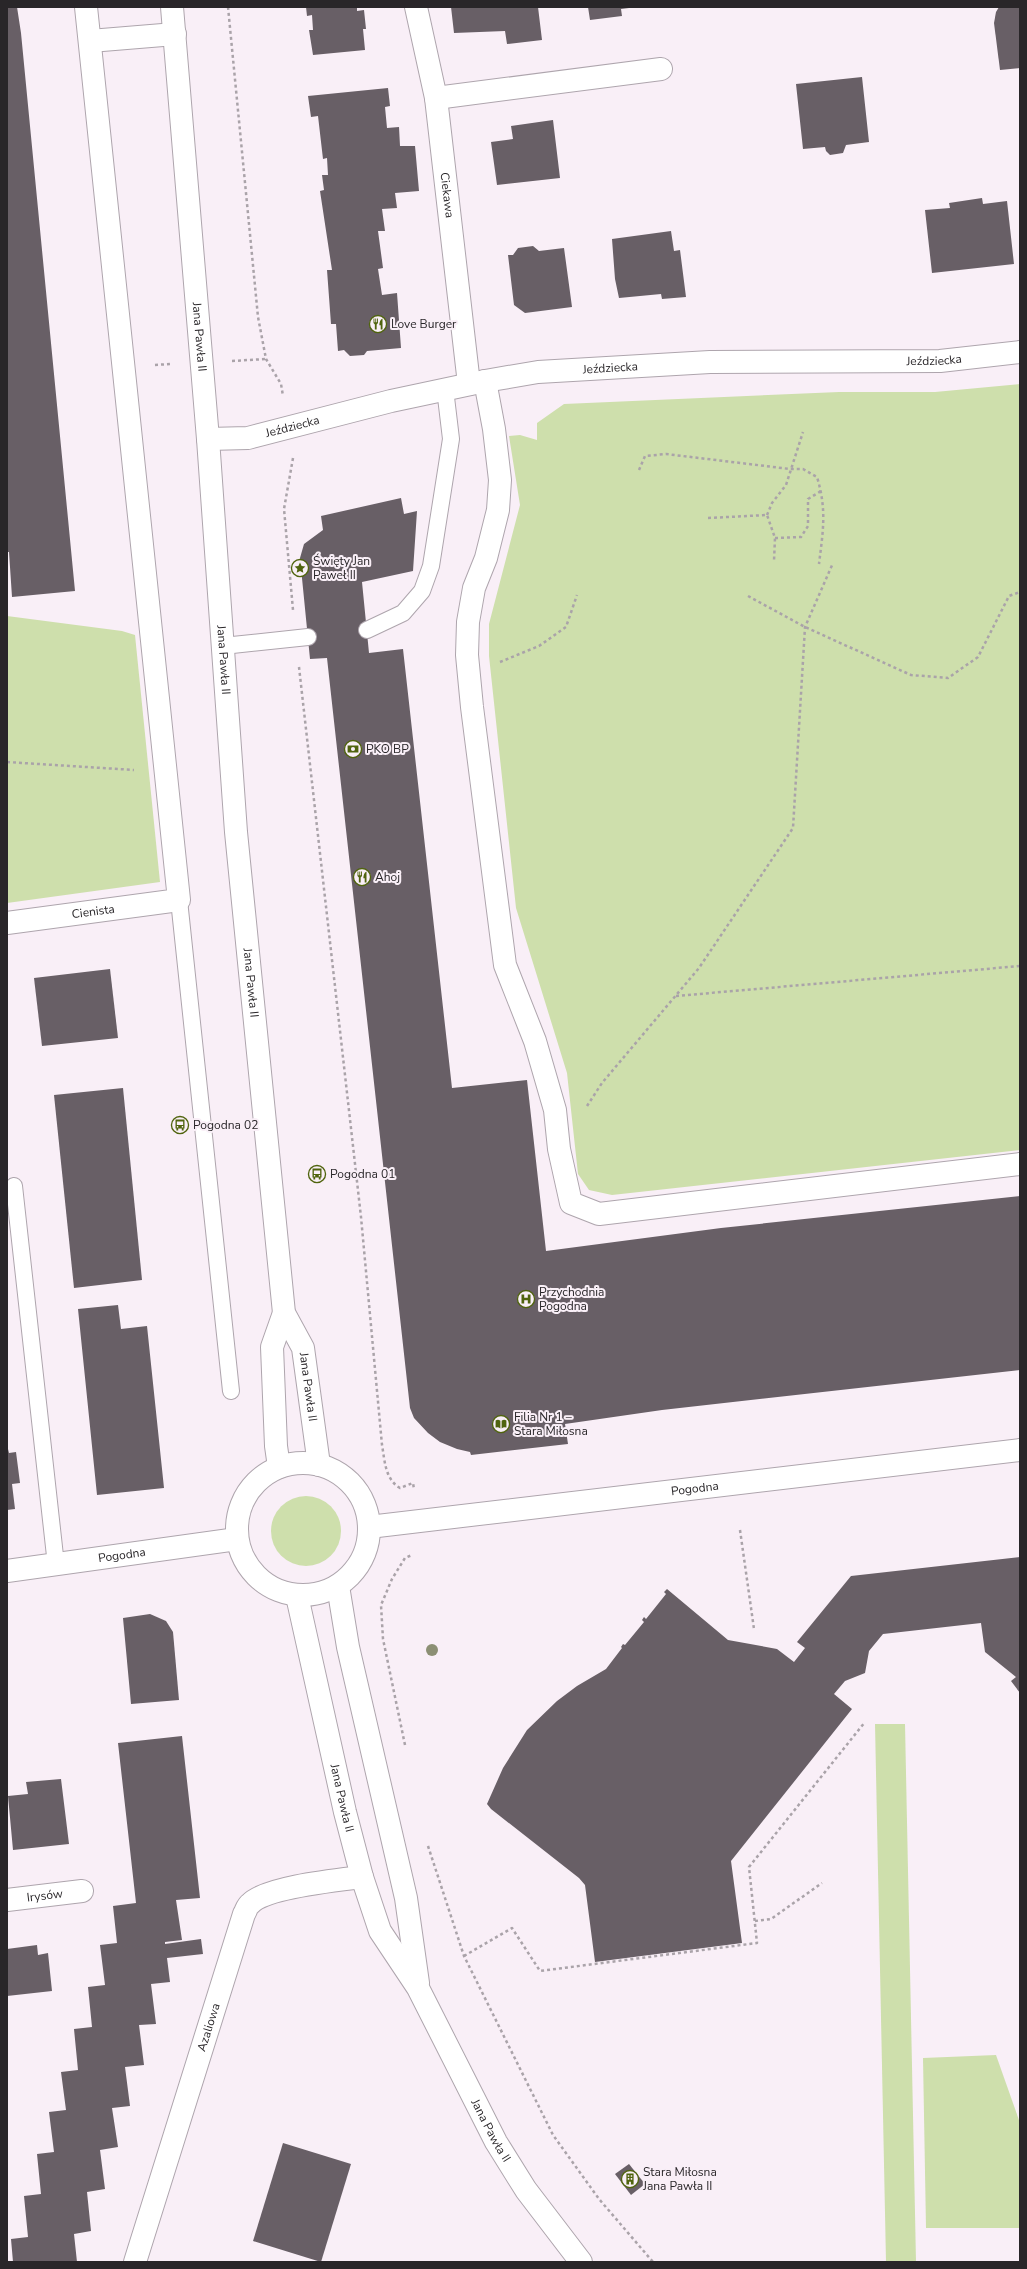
<svg xmlns="http://www.w3.org/2000/svg" width="1027" height="2269" viewBox="0 0 1027 2269" font-family="'Nunito Sans',sans-serif">
  <style>
    .green { fill: #cedfac }
    .building { fill: #685f66 }
    .lines { fill: none; stroke-linecap: round; stroke-linejoin: round }
    .lane-casing { stroke: #aea5ad; stroke-width: 18 }
    .street-casing { stroke: #aea5ad; stroke-width: 24 }
    .secondary-casing { stroke: #aea5ad; stroke-width: 24 }
    .path { stroke: #aaa3a9; stroke-width: 2.5; stroke-dasharray: 3 3; stroke-linecap: butt }
    .lane { stroke: #fff; stroke-width: 16 }
    .street { stroke: #fff; stroke-width: 22 }
    .secondary { stroke: #fff; stroke-width: 22 }
    .tree { fill: #8c8f74 }
    .labels { text-anchor: middle; stroke-width: 4; stroke-linejoin: round; paint-order: stroke }
    .street-label { font-size: 12px; fill: #292629; stroke: #f9eff7 }
    .poi-label { font-size: 12px; fill: #292629; stroke: #f9eff7; text-anchor: start }
  </style>
  <rect width="100%" height="100%" fill="#f9eff7"/>
  <!-- green -->
  <g class="green">
    <polygon points="1020,384 1020,1150 612,1195 589,1190 578,1174 567,1073 516,908 489,656 489,624 520,505 509,436 520,435 537,440 537,423 564,404 839,392 935,392"/>
    <polygon points="7,616 122,631 135,635 160,882 7,903"/>
    <circle cx="306" cy="1531" r="35"/>
    <polygon points="875,1724 905,1724 916,2262 886,2262"/>
    <polygon points="996,2055 1020,2123 1020,2228 926,2228 923,2058"/>
  </g>
  <!-- building -->
  <g class="building">
    <polygon points="7,7 17,7 21,33 75,591 12,597 9,552 7,552"/>
    <polygon points="306,7 357,7 357,11 364,10 366,29 363,29 365,50 313,55 309,30 313,30 312,15 307,16"/>
    <polygon points="451,7 538,7 542,40 507,44 505,31 454,33"/>
    <polygon points="588,7 629,7 629,8 621,9 622,16 590,20"/>
    <polygon points="999,7 1020,7 1020,68 1000,70 994,23 996,12"/>
    <polygon points="862,77 869,142 846,145 843,153 830,155 826,151 825,147 803,149 796,84"/>
    <polygon points="388,88 390,106 385,107 387,128 399,127 400,146 415,146 419,191 395,193 397,208 382,209 385,231 378,231 383,268 378,269 382,295 397,293 401,348 367,351 364,355 350,356 344,350 338,351 336,324 331,324 327,270 332,270 320,191 324,190 322,175 328,175 327,158 323,159 318,116 311,117 308,96"/>
    <polygon points="553,120 560,178 497,185 491,142 513,139 511,126"/>
    <polygon points="982,198 983,204 1007,201 1014,264 932,273 925,210 950,208 949,203"/>
    <polygon points="671,231 674,251 680,250 686,297 662,299 661,294 619,298 615,279 612,239"/>
    <polygon points="533,246 539,251 564,248 572,307 525,313 514,305 508,255 513,255 518,248"/>
    <polygon points="401,498 404,514 417,511 413,571 362,582 369,653 403,649 452,1088 527,1080 546,1251 721,1228 1020,1196 1020,1370 662,1410 565,1424 568,1444 471,1455 470,1452 457,1449 440,1442 428,1433 414,1418 410,1408 327,658 310,659 300,558 304,544 323,530 321,516"/>
    <polygon points="110,969 118,1038 42,1046 34,978"/>
    <polygon points="123,1088 142,1280 74,1288 54,1095"/>
    <polygon points="118,1305 121,1329 147,1326 164,1488 97,1495 78,1309"/>
    <polygon points="7,1445 9,1453 16,1452 20,1483 12,1484 15,1509 7,1510"/>
    <polygon points="1020,1557 1020,1693 1011,1681 1016,1677 985,1652 981,1623 883,1634 869,1651 865,1673 845,1681 834,1694 852,1709 731,1861 742,1943 595,1962 585,1885 579,1878 491,1809 487,1804 503,1768 527,1730 557,1701 577,1686 606,1669 622,1648 621,1647 623,1644 625,1645 644,1622 642,1620 644,1617 646,1619 666,1594 664,1592 667,1589 728,1640 777,1649 794,1662 805,1648 797,1642 851,1576"/>
    <polygon points="150,1614 166,1621 173,1632 179,1700 131,1704 123,1618"/>
    <polygon points="182,1736 200,1898 176,1900 182,1940 165,1942 165,1944 201,1939 203,1954 167,1958 170,1982 151,1984 156,2024 139,2025 144,2065 125,2067 130,2106 112,2108 118,2147 100,2150 105,2189 87,2192 91,2231 74,2234 77,2262 13,2262 11,2239 28,2237 24,2196 41,2194 37,2154 54,2152 49,2112 66,2110 61,2072 78,2070 74,2029 92,2027 88,1987 105,1985 100,1945 117,1943 113,1906 136,1903 118,1743"/>
    <polygon points="61,1779 69,1844 13,1850 8,1796 28,1794 26,1782"/>
    <polygon points="37,1945 38,1955 48,1953 52,1991 7,1996 7,1949"/>
    <polygon points="283,2143 351,2164 321,2262 253,2241"/>
    <polygon points="629,2164 645,2184 631,2195 615,2174"/>
  </g>
  <g class="lines">
    <!-- lane casing -->
    <g class="lane-casing">
      <g id="lane">
        <polyline points="367,630 403,613 422,591 431,566 451,439 445,389"/>
        <polyline points="223,646 308,637"/>
        <polyline points="179,900 231,1391"/>
        <polyline points="14,1186 56,1565"/>
      </g>
    </g>
    <!-- street casing -->
    <g class="street-casing">
      <g id="street">
        <path id="s1" d="M416,7L436,98L469,384"/>
        <polyline points="90,41 175,34"/>
        <polyline points="436,98 661,69"/>
        <polyline points="485,381 494,429 500,480 498,510 486,558 474,588 468,622 467,655 472,707 505,965 535,1041 555,1110 559,1149 571,1203 599,1214 1020,1164"/>
        <path id="s2" d="M208,439L248,438L391,401L485,381L538,372L710,362L940,361L1020,352"/>
        <path id="s3" d="M7,923L179,900L86,7"/>
        <path id="s4" d="M369,1527L1020,1450"/>
        <path id="s5" d="M7,1571L237,1539"/>
        <path id="s6" d="M7,1900L82,1891"/>
        <path id="s7" d="M135,2262L244,1914C246,1911 247,1906 250,1904C265,1887 338,1880 362,1877"/>
      </g>
    </g>
    <!-- secondary casing -->
    <g class="secondary-casing">
      <g id="secondary">
        <path id="s8" d="M172,7L208,439L236,832L284,1313L303,1348L319,1465"/>
        <circle cx="303" cy="1529" r="66"/>
        <polyline points="279,1467 276,1446 272,1347 284,1313"/>
        <polyline points="338,1586 348,1647 406,1898 418,1983"/>
        <path id="s9" d="M297,1596L345,1812L362,1877L380,1931L418,1988L496,2142L526,2190L581,2262"/>
      </g>
    </g>
    <!-- path -->
    <g class="path">
      <polyline points="228,7 258,317 266,359 281,384 283,396"/>
      <polyline points="232,361 266,359"/>
      <polyline points="155,365 170,364"/>
      <polyline points="293,458 284,509 293,610"/>
      <path d="M639,470L645,456L666,454L790,469H803L817,477C827,510 823,531 819,564"/>
      <polyline points="767,515 772,503 786,485 803,432"/>
      <polyline points="708,518 767,515 775,538 774,561"/>
      <polyline points="775,538 801,537 808,526 808,499 821,491"/>
      <polyline points="748,596 805,627 911,675 948,678 978,657 1009,596 1020,592"/>
      <polyline points="500,662 539,646 566,627 577,595"/>
      <path d="M299,667L361,1217L382,1445C385,1462 385,1479 400,1488L413,1483L414,1489"/>
      <polyline points="7,762 134,770"/>
      <polyline points="676,996 1020,966"/>
      <polyline points="587,1106 602,1083 699,968 793,828 805,627 833,563"/>
      <polyline points="740,1530 754,1629"/>
      <polyline points="405,1745 383,1639 381,1605 392,1579 405,1558 412,1555"/>
      <polyline points="428,1846 464,1956 553,2135 599,2199 653,2262"/>
      <polyline points="755,1921 771,1919 822,1883"/>
      <polyline points="464,1956 512,1928 540,1971 757,1943 749,1867 865,1722"/>
    </g>
    <!-- lane -->
    <use href="#lane" class="lane"/>
    <!-- street -->
    <use href="#street" class="street"/>
    <!-- secondary -->
    <use href="#secondary" class="secondary"/>
  </g>
  <!-- trees -->
  <circle class="tree" cx="432" cy="1650" r="6"/>
  <!-- icons -->
  <defs>
    <g id="restaurant-ring" transform="scale(0.9)"><circle r="9.5" fill="#f9eff7" stroke="#50640e" stroke-width="1.5"/><path d="M-5-6h1v4h1v-4h1v4h1v-4h1v5L-1.5 .5V6h-2V.5L-5-1ZM5-6V6H3V1.5H1.5Q1.5-4 5-6Z" fill="#50640e"/></g>
    <g id="sight-ring" transform="scale(0.9)"><circle r="9.5" fill="#f9eff7" stroke="#50640e" stroke-width="1.5"/><path d="M0-6L1.8-2.2L6-1.7L2.9 1.2L3.7 5.4L0 3.3L-3.7 5.4L-2.9 1.2L-6-1.7L-1.8-2.2Z" fill="#50640e"/></g>
    <g id="bank-ring" transform="scale(0.9)"><circle r="9.5" fill="#f9eff7" stroke="#50640e" stroke-width="1.5"/><path d="M-6-4H6V4H-6ZM0-2.3a2.3 2.3 0 1 0 0 4.6a2.3 2.3 0 1 0 0-4.6Z" fill="#50640e"/></g>
    <g id="bus-ring" transform="scale(0.9)"><circle r="9.5" fill="#f9eff7" stroke="#50640e" stroke-width="1.5"/><path d="M-5-6H5V4H4V6H2V4H-2V6H-4V4H-5ZM-3.5-4V0h7V-4ZM-3.5 1.2v1.5H-2V1.2ZM2 1.2v1.5H3.5V1.2Z" fill="#50640e"/></g>
    <g id="hospital-ring" transform="scale(0.9)"><circle r="9.5" fill="#f9eff7" stroke="#50640e" stroke-width="1.5"/><path d="M-5-5h3v3.5h4V-5h3V5h-3V1.5h-4V5h-3Z" fill="#50640e"/></g>
    <g id="library-ring" transform="scale(0.9)"><circle r="9.5" fill="#f9eff7" stroke="#50640e" stroke-width="1.5"/><path d="M-6-4Q-3-5.5-.7-3.5V5Q-3 3-6 4ZM6-4Q3-5.5 .7-3.5V5Q3 3 6 4Z" fill="#50640e"/></g>
    <g id="building-ring" transform="scale(0.9)"><circle r="9.5" fill="#f9eff7" stroke="#50640e" stroke-width="1.5"/><path d="M-4-6H4V6H1V3H-1V6H-4ZM-2.5-4.3h1.7v1.8h-1.7ZM.8-4.3h1.7v1.8H.8ZM-2.5-1h1.7V.8h-1.7ZM.8-1h1.7V.8H.8Z" fill="#50640e"/></g>
  </defs>
  <g fill-rule="evenodd">
    <use href="#restaurant-ring" x="378" y="324"/>
    <use href="#sight-ring" x="300" y="568"/>
    <use href="#bank-ring" x="353" y="749"/>
    <use href="#restaurant-ring" x="362" y="877"/>
    <use href="#bus-ring" x="180" y="1125"/>
    <use href="#bus-ring" x="317" y="1174"/>
    <use href="#hospital-ring" x="526" y="1299"/>
    <use href="#library-ring" x="501" y="1424"/>
    <use href="#building-ring" x="630" y="2179"/>
  </g>
  <g class="labels">
    <!-- street labels -->
    <g class="street-label">
      <text dy="4" stroke="none"><textPath href="#s1" startOffset="191">Ciekawa</textPath></text>
      <text dy="4" stroke="none"><textPath href="#s8" startOffset="331">Jana Pawła II</textPath></text>
      <text dy="4" stroke="none"><textPath href="#s2" startOffset="734">Jeździecka</textPath></text>
      <text dy="4" stroke="none"><textPath href="#s2" startOffset="410">Jeździecka</textPath></text>
      <text dy="4" stroke="none"><textPath href="#s2" startOffset="86">Jeździecka</textPath></text>
      <text dy="4" stroke="none"><textPath href="#s8" startOffset="655">Jana Pawła II</textPath></text>
      <text dy="4" stroke="none"><textPath href="#s3" startOffset="87">Cienista</textPath></text>
      <text dy="4" stroke="none"><textPath href="#s8" startOffset="979">Jana Pawła II</textPath></text>
      <text dy="4" stroke="none"><textPath href="#s8" startOffset="1390">Jana Pawła II</textPath></text>
      <text dy="4" stroke="none"><textPath href="#s4" startOffset="328">Pogodna</textPath></text>
      <text dy="4" stroke="none"><textPath href="#s5" startOffset="116">Pogodna</textPath></text>
      <text dy="4" stroke="none"><textPath href="#s9" startOffset="207">Jana Pawła II</textPath></text>
      <text dy="4" stroke="none"><textPath href="#s6" startOffset="38">Irysów</textPath></text>
      <text dy="4" stroke="none"><textPath href="#s7" startOffset="246">Azaliowa</textPath></text>
      <text dy="4" stroke="none"><textPath href="#s9" startOffset="574">Jana Pawła II</textPath></text>
    </g>
    <!-- poi labels -->
    <g class="poi-label">
      <text x="391" y="328">Love Burger</text>
      <text x="313" y="565">Święty Jan<tspan x="313" dy="14">Paweł II</tspan></text>
      <text x="366" y="753">PKO BP</text>
      <text x="375" y="881">Ahoj</text>
      <text x="193" y="1129">Pogodna 02</text>
      <text x="330" y="1178">Pogodna 01</text>
      <text x="539" y="1296">Przychodnia<tspan x="539" dy="14">Pogodna</tspan></text>
      <text x="514" y="1421">Filia Nr 1 –<tspan x="514" dy="14">Stara Miłosna</tspan></text>
      <text x="643" y="2176">Stara Miłosna<tspan x="643" dy="14">Jana Pawła II</tspan></text>
    </g>
  </g>
  <!-- border -->
  <rect width="1027" height="2269" fill="none" stroke="#292629" stroke-width="16"/>
</svg>
